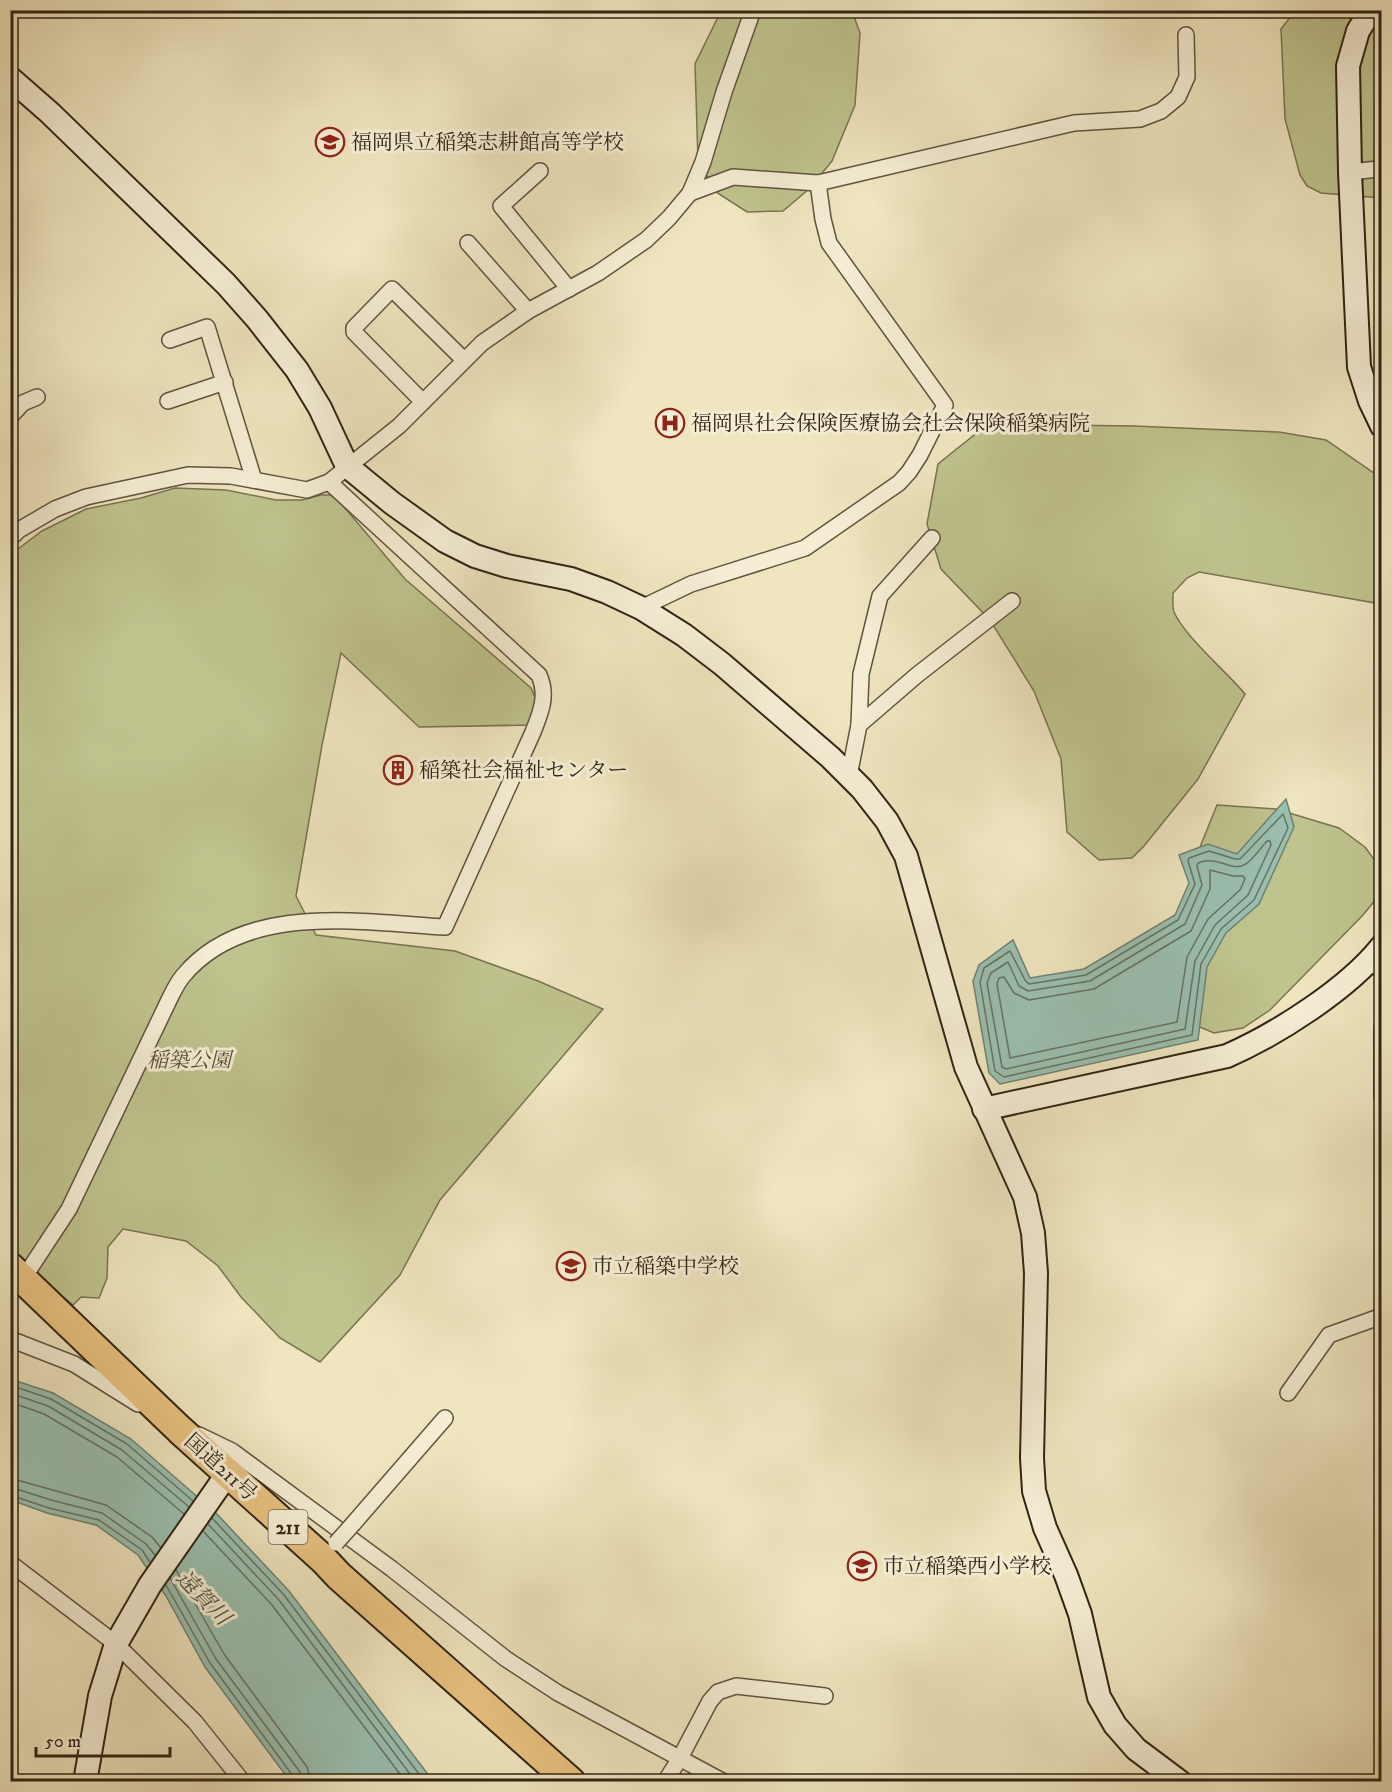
<svg xmlns="http://www.w3.org/2000/svg" width="1392" height="1792" viewBox="0 0 1392 1792" font-family="'IM FELL DW Pica','Noto Serif JP',serif">
  <style>
    .green { fill: #bfc38e; stroke: #787451; stroke-width: 1.5 }
    .water { fill: #9abfb0; stroke: #708172; stroke-width: 1.5 }
    .lines { fill: none; stroke-linecap: round; stroke-linejoin: round }
    .shore { stroke: #667262; stroke-width: 1.5 }
    .street-casing { stroke: #60543f; stroke-width: 18 }
    .secondary-casing { stroke: #312414; stroke-width: 26 }
    .highway-casing { stroke: #312414; stroke-width: 32 }
    .street { stroke: #f5eed5; stroke-width: 15 }
    .secondary { stroke: #f5eed5; stroke-width: 22 }
    .highway { stroke: #e8c280; stroke-width: 28 }
    .street-bridge-casing { stroke: #60543f; stroke-width: 18; stroke-linecap: butt }
    .street-bridge { stroke: #f5eed5; stroke-width: 15 }
    .labels { text-anchor: middle; stroke-width: 6; stroke-linejoin: round; paint-order: stroke }
    .shield { fill: #f5eed5; stroke: #6c614e; stroke-width: 1.5 }
    .shield-label { font-size: 20px; font-weight: bold; fill: #312414 }
    .poi-label { font-size: 21px; fill: #312414; stroke: #f5eed5; text-anchor: start }
    .park-label { font-size: 21px; font-style: italic; fill: #544c32; stroke: #f5eed5 }
    .street-label { font-size: 21px; fill: #312414; stroke: #f5eed5 }
    .water-label { font-size: 22px; font-style: italic; fill: #505243; stroke: #f5eed5 }
  </style>
  <rect width="100%" height="100%" fill="#efe5bf"/>
  <filter id="stains"><feTurbulence type="fractalNoise" baseFrequency=".00333" numOctaves="4"/><feColorMatrix values="0 0 0 0 .2 0 0 0 0 .09 0 0 0 0 .02 0 0 0 .5 -.17"/></filter>
  <radialGradient id="worn" r=".72"><stop offset=".6" stop-color="#630" stop-opacity="0"/><stop offset="1" stop-color="#630" stop-opacity=".3"/></radialGradient>
  <!-- green -->
  <g class="green">
    <polygon points="721,11 852,11 860,33 855,105 832,161 809,189 783,211 747,212 716,192 698,160 695,64"/>
    <polygon points="1303,11 1314,11 1381,24 1381,198 1321,193 1307,186 1300,175 1285,119 1281,29 1291,16"/>
    <path d="M988,424L1134,426L1279,432L1326,440L1381,478V604L1199,572L1187,578L1173,593C1173,599 1172,606 1174,612C1185,637 1226,671 1245,694L1198,779L1144,846L1132,858L1099,860L1067,832L1061,759L1034,691L990,620L941,569L927,524L938,464Z"/>
    <polygon points="175,488 226,490 276,500 302,500 321,495 334,495 405,579 531,688 537,702 531,725 419,727 341,653 322,745 296,896 316,935 455,951 538,981 603,1009 440,1200 400,1275 320,1362 280,1338 241,1297 218,1266 186,1241 123,1229 108,1247 107,1278 99,1298 81,1297 73,1305 31,1270 11,1246 10,555 42,531 86,509 141,498"/>
    <polygon points="1217,805 1276,809 1339,828 1365,847 1381,869 1381,893 1363,915 1270,1010 1243,1028 1214,1033 1183,1020 1198,852"/>
  </g>
  <!-- water -->
  <g class="water">
    <polygon points="1286,799 1294,827 1259,904 1226,933 1207,967 1198,1040 1000,1084 989,1073 973,981 979,965 1013,940 1030,978 1084,969 1175,915 1189,883 1179,855 1208,844 1237,854"/>
    <polygon points="10,1379 53,1393 131,1439 216,1513 289,1591 433,1781 290,1781 205,1667 166,1596 138,1555 96,1525 47,1513 11,1500"/>
  </g>
  <g class="lines">
    <!-- shore -->
    <g class="shore">
      <polygon points="1283,814 1288,828 1254,900 1221,929 1201,964 1192,1035 1004,1077 995,1071 980,982 984,968 1010,951 1025,980 1029,984 1086,975 1178,920 1195,884 1188,861 1189,858 1209,851 1235,859 1240,859"/>
      <path d="M1267,841H1270L1271,845L1248,895L1215,925L1195,961L1185,1029L1006,1069L1002,1067L987,983L991,973L1008,962L1019,986L1028,991L1090,981L1185,924L1202,885L1197,866L1198,863C1218,855 1231,872 1244,865C1253,861 1260,848 1267,841Z"/>
      <polygon points="1210,870 1233,876 1243,876 1245,879 1240,890 1208,919 1187,957 1177,1022 1010,1058 997,984 999,978 1004,977 1014,993 1029,1000 1094,989 1191,931 1210,889"/>
      <polyline points="10,1385 51,1399 127,1444 193,1501"/>
      <polyline points="10,1393 48,1406 122,1450 189,1507"/>
      <polyline points="10,1402 44,1414 117,1457 184,1514"/>
      <polyline points="10,1478 106,1505 152,1537 161,1548"/>
      <polyline points="10,1487 51,1500 102,1513 146,1544 155,1555"/>
      <polyline points="10,1495 49,1508 99,1520 142,1550 150,1562"/>
      <polyline points="212,1518 284,1595 425,1782"/>
      <polyline points="208,1524 279,1600 416,1782"/>
      <polyline points="203,1531 272,1605 406,1782"/>
      <polyline points="176,1570 224,1654 307,1767 311,1782"/>
      <polyline points="170,1578 216,1659 300,1772 302,1782"/>
      <polyline points="166,1585 210,1663 293,1776 294,1782"/>
    </g>
    <!-- street casing -->
    <g class="street-casing">
      <g id="street">
        <polyline points="540,171 501,206 569,289"/>
        <polyline points="1350,172 1378,169 1382,170"/>
        <polyline points="690,193 733,177 818,183 1074,123 1140,119 1161,111 1178,97 1187,77 1186,35"/>
        <polyline points="468,243 528,311"/>
        <polyline points="170,340 207,327 254,480"/>
        <polyline points="168,401 225,382"/>
        <polyline points="423,402 354,332 354,328 392,289 464,360"/>
        <polyline points="10,417 23,403 37,397"/>
        <polyline points="10,539 19,530 55,509 86,497 188,475 231,476 307,490 329,482 399,426 482,343 528,311 598,273 646,240 669,218 690,193 703,162 724,92 753,10"/>
        <polyline points="641,608 691,584 805,548 899,483 909,472 920,455 945,405 829,243 823,219 818,183"/>
        <polyline points="859,725 861,674 880,596 932,538"/>
        <polyline points="849,776 859,725 917,675 1012,601"/>
        <polyline points="1371,960 1382,972"/>
        <polyline points="1382,1028 1382,1097"/>
        <path d="M23,1279L69,1209L169,1000C173,992 177,983 183,976C244,902 360,922 445,927L533,732C541,712 548,695 539,675L329,482"/>
        <polyline points="10,1339 74,1364 138,1404"/>
        <polyline points="1288,1393 1329,1335 1382,1316"/>
        <polyline points="199,1435 232,1451 392,1569 506,1659 558,1693 724,1782"/>
        <polyline points="353,1524 445,1418"/>
        <polyline points="10,1563 116,1644 195,1722 243,1782"/>
        <polyline points="665,1782 680,1758 710,1701 718,1692 736,1686 825,1696"/>
      </g>
    </g>
    <!-- secondary casing -->
    <g class="secondary-casing">
      <g id="secondary">
        <polyline points="1371,10 1358,31 1348,66 1350,172 1359,367 1370,401 1382,426"/>
        <polyline points="10,78 50,113 226,284 257,319 297,370 320,408 347,466 392,503 445,541 475,556 507,566 571,579 607,592 641,608 684,635 722,664 830,757 862,789 887,821 906,856 966,1067 1025,1197 1033,1233 1036,1273 1032,1458 1034,1491 1045,1528 1066,1575 1080,1614 1099,1697 1115,1725 1136,1749 1180,1782"/>
        <path d="M984,1109L1227,1056C1277,1034 1348,989 1382,946"/>
        <polyline points="85,1782 100,1696 116,1644 150,1585 228,1473"/>
      </g>
    </g>
    <!-- highway casing -->
    <g class="highway-casing">
      <polyline id="highway" points="10,1267 180,1430 323,1559 339,1576 571,1782"/>
    </g>
    <!-- street -->
    <use href="#street" class="street"/>
    <!-- secondary -->
    <use href="#secondary" class="secondary"/>
    <!-- highway -->
    <use href="#highway" class="highway"/>
    <!-- street-bridge casing -->
    <g class="street-bridge-casing">
      <polyline id="street-bridge" points="336,1543 353,1524"/>
    </g>
    <!-- street-bridge -->
    <use href="#street-bridge" class="street-bridge"/>
  </g>
  <!-- icons -->
  <defs>
    <g id="school-ring" transform="scale(1.5)"><circle r="9.5" fill="#f5eed5" stroke="#8f2418" stroke-width="1.5"/><path d="M0-5L7-2L0 1L-7-2ZM-4 1L0 2.5L4 1V4Q0 6-4 4Z" fill="#8f2418"/></g>
    <g id="hospital-ring" transform="scale(1.5)"><circle r="9.5" fill="#f5eed5" stroke="#8f2418" stroke-width="1.5"/><path d="M-5-5h3v3.5h4V-5h3V5h-3V1.5h-4V5h-3Z" fill="#8f2418"/></g>
    <g id="building-ring" transform="scale(1.5)"><circle r="9.5" fill="#f5eed5" stroke="#8f2418" stroke-width="1.5"/><path d="M-4-6H4V6H1V3H-1V6H-4ZM-2.5-4.3h1.7v1.8h-1.7ZM.8-4.3h1.7v1.8H.8ZM-2.5-1h1.7V.8h-1.7ZM.8-1h1.7V.8H.8Z" fill="#8f2418"/></g>
  </defs>
  <g fill-rule="evenodd">
    <use href="#school-ring" x="330" y="142"/>
    <use href="#hospital-ring" x="670" y="423"/>
    <use href="#building-ring" x="398" y="770"/>
    <use href="#school-ring" x="571" y="1266"/>
    <use href="#school-ring" x="862" y="1566"/>
  </g>
  <g class="labels">
    <!-- shield labels -->
    <rect class="shield" x="268.5" y="1510" width="39" height="34" rx="4.5"/>
    <g class="shield-label">
      <text x="288" y="1534">211</text>
    </g>
    <!-- poi labels -->
    <g class="poi-label">
      <text x="351" y="149">福岡県立稲築志耕館高等学校</text>
      <text x="691" y="430">福岡県社会保険医療協会社会保険稲築病院</text>
      <text x="419" y="777">稲築社会福祉センター</text>
      <text x="592" y="1273">市立稲築中学校</text>
      <text x="883" y="1573">市立稲築西小学校</text>
    </g>
    <!-- park labels -->
    <g class="park-label">
      <text x="189" y="1067">稲築公園</text>
    </g>
    <!-- street labels -->
    <g class="street-label">
      <text transform="translate(221 1467) rotate(42)" y="7">国道211号</text>
    </g>
    <!-- water labels -->
    <g class="water-label">
      <text transform="translate(204 1597) rotate(46)" y="8">遠賀川</text>
    </g>
  </g>
  <!-- margin -->
  <rect width="1392" height="1792" fill="none" stroke="#efe5bf" stroke-width="36"/>
  <rect x="12" y="12" width="1368" height="1768" fill="none" stroke="#312414" stroke-width="3"/>
  <rect x="18" y="18" width="1356" height="1756" fill="none" stroke="#312414" stroke-width="1.5"/>
  <!-- scale -->
  <path d="M36 1747v9h134v-9" fill="none" stroke="#312414" stroke-width="3"/>
  <text x="45" y="1747" font-size="18" fill="#312414" stroke="#f5eed5" stroke-width="4.5" paint-order="stroke">50 m</text>
  <rect width="100%" height="100%" filter="url(#stains)"/>
  <rect width="100%" height="100%" fill="url(#worn)"/>
</svg>
